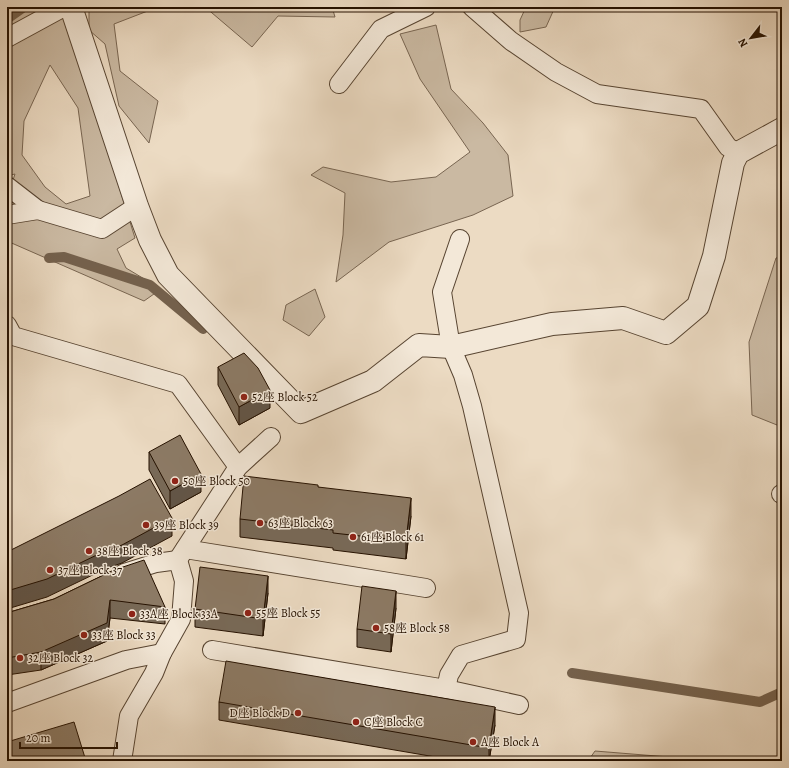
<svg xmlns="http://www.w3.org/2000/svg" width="789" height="768" viewBox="0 0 789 768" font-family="Alegreya,'Noto Serif TC',serif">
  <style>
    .green { fill: #cab9a2; stroke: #786551; fill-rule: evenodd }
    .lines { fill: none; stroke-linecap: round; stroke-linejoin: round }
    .stream { stroke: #74614d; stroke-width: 10 }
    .service-casing { stroke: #574431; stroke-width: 20 }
    .minor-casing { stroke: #574431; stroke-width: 24 }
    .service { stroke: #f3e8d8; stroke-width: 18 }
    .minor { stroke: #f3e8d8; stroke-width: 22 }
    .wall { fill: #786957; stroke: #251100 }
    .shaded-wall { fill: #625547; stroke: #251100 }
    .building { fill: #8c7a65; stroke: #251100 }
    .poi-dot { fill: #8f2418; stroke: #f3e8d8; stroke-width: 1.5 }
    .labels { text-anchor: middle; stroke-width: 3; stroke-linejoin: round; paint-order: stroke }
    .poi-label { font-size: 12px; fill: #251100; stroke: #f3e8d8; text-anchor: start }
  </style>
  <rect width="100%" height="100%" fill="#ecdbc3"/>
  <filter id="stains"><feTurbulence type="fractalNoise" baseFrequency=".005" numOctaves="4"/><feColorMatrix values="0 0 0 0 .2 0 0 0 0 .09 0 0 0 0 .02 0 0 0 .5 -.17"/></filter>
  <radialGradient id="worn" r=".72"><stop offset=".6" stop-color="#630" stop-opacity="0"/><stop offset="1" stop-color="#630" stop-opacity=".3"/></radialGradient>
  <!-- green -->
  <g class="green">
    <path d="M7,7H58L68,23L135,238L117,249L126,268L161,289L144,301L7,241V198L15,174L7,176ZM50,65L78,108L90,196L66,204L45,187L22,155L24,121Z"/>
    <polygon points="92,7 158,7 114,24 120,71 158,101 149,143 119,106 105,44 89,30 89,9"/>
    <polygon points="205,7 332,7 335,17 278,16 252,47"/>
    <polygon points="526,7 555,7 546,27 520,32 520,20"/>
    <polygon points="436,25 451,89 483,123 508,155 513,196 473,215 389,242 336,282 343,235 345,193 311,175 323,167 391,182 436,177 470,152 420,79 400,34"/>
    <polygon points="782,257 782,427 752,415 749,342 776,258"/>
    <polygon points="315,289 325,317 309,336 283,320 286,305"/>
    <polygon points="595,751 718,761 588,761"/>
  </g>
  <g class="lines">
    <!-- stream -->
    <g class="stream">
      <polyline points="7,19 24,7"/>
      <polyline points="49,258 64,257 150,285 203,329"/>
      <polyline points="572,673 760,702 782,692"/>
    </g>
    <!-- service casing -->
    <g class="service-casing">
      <g id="service">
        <polyline points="472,7 511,41 556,72 597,94 701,109 728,147 738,153"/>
        <polyline points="7,38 64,7"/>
        <polyline points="339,84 381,29 426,7"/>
        <polyline points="7,186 38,210"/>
        <polyline points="7,215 38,210 102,229 137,206"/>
        <polyline points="7,325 13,336 178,384 238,467"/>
        <polyline points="781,494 782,494"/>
        <polyline points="185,549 426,588"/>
        <polyline points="179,558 238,467 271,437"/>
        <polyline points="212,650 446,689 449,675 461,655 516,639 519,613 472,406 463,375 451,347 442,292 460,239"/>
        <polyline points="446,689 519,705"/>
        <polyline points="7,703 126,660 162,653"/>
        <polyline points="122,761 129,716 154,673 162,653 181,619 184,581 178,560 156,563 124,573"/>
      </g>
    </g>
    <!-- minor casing -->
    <g class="minor-casing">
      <polyline id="minor" points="71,7 137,206 150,240 168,275 301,412 373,381 419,345 451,347 552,324 623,318 666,333 698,306 714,256 733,163 738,153 782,129"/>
    </g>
    <!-- service -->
    <use href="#service" class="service"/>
    <!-- minor -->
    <use href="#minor" class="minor"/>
  </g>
  <!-- wall -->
  <g class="wall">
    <polygon points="218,367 270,408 239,425 218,385"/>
    <polygon points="149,452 201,492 170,509 149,470"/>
    <polygon points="318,487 411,516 406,559 333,550 333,548 240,537 240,519"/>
    <polygon points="114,570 165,607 165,624 110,618 107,641 41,670 7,675 7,612 10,612 54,599"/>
    <polygon points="268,593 263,636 195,627 195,609"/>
    <polygon points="396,608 391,652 357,647 357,629"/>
    <polygon points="219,702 495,725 489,761 459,761 219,720"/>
  </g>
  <!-- shaded-wall -->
  <g class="shaded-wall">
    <polygon points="270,390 270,408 239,425 239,407"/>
    <polygon points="201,474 201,492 170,509 170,491"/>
    <polygon points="411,498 411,516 406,559 406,541"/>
    <polygon points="172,518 172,536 122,563 105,569 47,597 7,609 7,591"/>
    <polygon points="268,576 268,593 263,636 263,619"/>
    <polygon points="396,591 396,608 391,652 391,634"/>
    <polygon points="110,600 110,618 107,641 41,670 41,652"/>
    <polygon points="495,707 495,725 489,761 489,748"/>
  </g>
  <!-- building -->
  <g class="building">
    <polygon points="244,353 258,368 270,390 239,407 218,367"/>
    <polygon points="180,435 201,474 170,491 149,452"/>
    <polygon points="244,476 318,485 318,487 411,498 406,541 333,533 333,530 240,519"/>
    <polygon points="150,479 172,518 122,545 105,551 47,579 7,591 7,552 119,496"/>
    <polygon points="144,560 165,607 110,600 107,623 41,652 7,658 7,612 10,612 54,599 114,570"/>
    <polygon points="200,567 268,576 263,619 195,609"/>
    <polygon points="362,586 396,591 391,634 357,629"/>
    <polygon points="226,661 495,707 489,748 219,702"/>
    <polygon points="74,722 86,761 7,761 7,742"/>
  </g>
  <!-- markers -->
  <g class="poi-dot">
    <circle cx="244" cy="397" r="4"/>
    <circle cx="175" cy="481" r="4"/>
    <circle cx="260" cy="523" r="4"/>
    <circle cx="146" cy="525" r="4"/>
    <circle cx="353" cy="537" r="4"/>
    <circle cx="89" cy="551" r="4"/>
    <circle cx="50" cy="570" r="4"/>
    <circle cx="248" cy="613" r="4"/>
    <circle cx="132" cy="614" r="4"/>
    <circle cx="376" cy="628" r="4"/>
    <circle cx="84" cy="635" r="4"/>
    <circle cx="20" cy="658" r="4"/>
    <circle cx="298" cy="713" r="4"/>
    <circle cx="356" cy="722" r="4"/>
    <circle cx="473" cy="742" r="4"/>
  </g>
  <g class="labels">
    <!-- poi labels -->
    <g class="poi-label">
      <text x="252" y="401">52座 Block 52</text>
      <text x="183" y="485">50座 Block 50</text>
      <text x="268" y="527">63座 Block 63</text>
      <text x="154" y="529">39座 Block 39</text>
      <text x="361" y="541">61座 Block 61</text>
      <text x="97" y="555">38座 Block 38</text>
      <text x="58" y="574">37座 Block 37</text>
      <text x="256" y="617">55座 Block 55</text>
      <text x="140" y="618">33A座 Block 33A</text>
      <text x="384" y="632">58座 Block 58</text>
      <text x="92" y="639">33座 Block 33</text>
      <text x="28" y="662">32座 Block 32</text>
      <text x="290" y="717" text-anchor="end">D座 Block D</text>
      <text x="364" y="726">C座 Block C</text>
      <text x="481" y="746">A座 Block A</text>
    </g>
  </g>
  <!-- margin -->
  <rect width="789" height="768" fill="none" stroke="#ecdbc3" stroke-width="24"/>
  <rect x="8" y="8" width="773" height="752" fill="none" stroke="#251100" stroke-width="2"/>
  <rect x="12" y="12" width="765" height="744" fill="none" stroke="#251100"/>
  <!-- north arrow -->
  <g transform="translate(751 38) rotate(239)" stroke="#f3e8d8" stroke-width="3" paint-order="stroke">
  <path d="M0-3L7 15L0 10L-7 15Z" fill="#251100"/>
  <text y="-6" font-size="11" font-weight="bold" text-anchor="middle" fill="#251100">N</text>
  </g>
  <!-- scale -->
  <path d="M20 742v6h97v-6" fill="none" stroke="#251100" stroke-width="2"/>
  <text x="26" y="742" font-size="12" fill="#251100" stroke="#f3e8d8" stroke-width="3" paint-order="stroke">20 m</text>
  <rect width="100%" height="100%" filter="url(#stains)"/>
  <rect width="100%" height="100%" fill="url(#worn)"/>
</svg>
